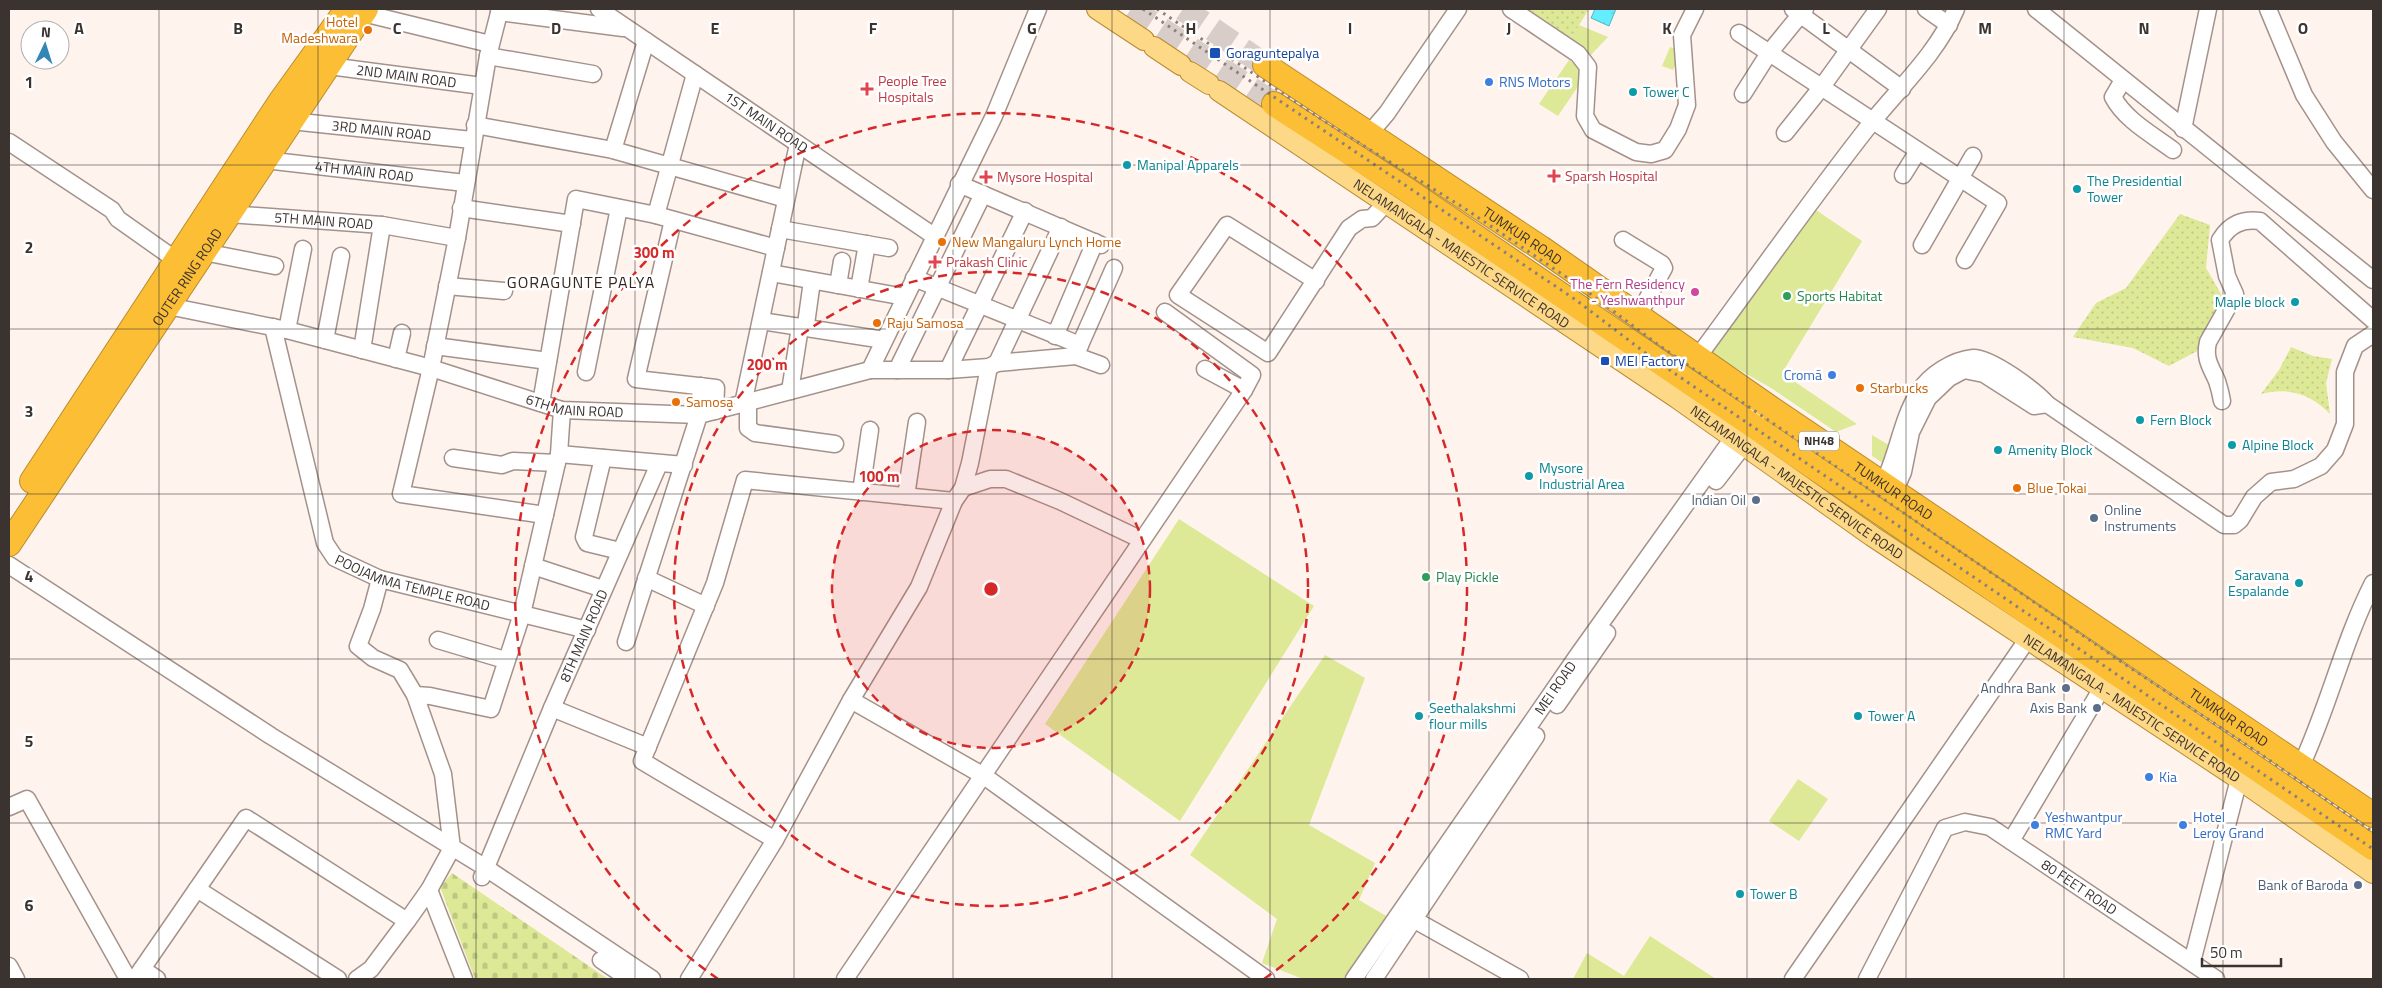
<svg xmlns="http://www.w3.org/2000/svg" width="2382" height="988" viewBox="0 0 2382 988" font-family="'Titillium Web',sans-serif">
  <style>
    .green { fill: #dde996 }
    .cemetery { fill: url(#cemetery-stones) }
    .park { fill: url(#park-dots) }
    .water { fill: url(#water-ripples); stroke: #57b5c0 }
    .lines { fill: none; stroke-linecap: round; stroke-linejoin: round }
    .highway-tunnel { stroke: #d8cdc8; stroke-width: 24; stroke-dasharray: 24 12; stroke-linecap: butt }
    .minor-casing { stroke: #a4928a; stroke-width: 19 }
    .major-casing { stroke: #b88d33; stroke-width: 22 }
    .highway-casing { stroke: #b88d33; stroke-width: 26 }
    .minor { stroke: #fff; stroke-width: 16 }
    .major { stroke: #fdd886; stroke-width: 20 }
    .highway { stroke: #fbbe35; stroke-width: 24 }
    .rail { stroke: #8a807c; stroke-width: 3; stroke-dasharray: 2.5 5; stroke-linecap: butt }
    .grid { fill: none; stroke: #3b3330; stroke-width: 1; stroke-opacity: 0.55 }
    .ring { fill: none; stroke: #d62828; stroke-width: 2.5; stroke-dasharray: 9 6 }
    .food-dot { fill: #e8710a; stroke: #fff; stroke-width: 2 }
    .transit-dot { fill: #1a4fb4; stroke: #fff; stroke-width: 2 }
    .shop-dot { fill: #3f7fe0; stroke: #fff; stroke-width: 2 }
    .health-dot { fill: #e0444e; stroke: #fff; stroke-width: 2 }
    .culture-dot { fill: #0f9aa8; stroke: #fff; stroke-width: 2 }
    .hotel-dot { fill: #d1479c; stroke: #fff; stroke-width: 2 }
    .leisure-dot { fill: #2e9e5b; stroke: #fff; stroke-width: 2 }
    .service-dot { fill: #5c6f8a; stroke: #fff; stroke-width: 2 }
    .labels { text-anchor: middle; stroke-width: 5; stroke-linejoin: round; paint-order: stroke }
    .shield { fill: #fff; stroke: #76706e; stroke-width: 1 }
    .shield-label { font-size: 12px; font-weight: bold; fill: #3b3330 }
    .food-label { font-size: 14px; fill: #c56008; stroke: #fff; text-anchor: start }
    .transit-label { font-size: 14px; fill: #164399; stroke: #fff; text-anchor: start }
    .street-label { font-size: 14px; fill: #3b3330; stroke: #fff }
    .health-label { font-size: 14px; fill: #be3a42; stroke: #fff; text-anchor: start }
    .shop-label { font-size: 14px; fill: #366cbe; stroke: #fff; text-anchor: start }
    .culture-label { font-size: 14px; fill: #0d838f; stroke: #fff; text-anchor: start }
    .hotel-label { font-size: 14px; fill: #b23c85; stroke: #fff; text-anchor: end }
    .leisure-label { font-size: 14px; fill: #27864d; stroke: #fff; text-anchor: start }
    .service-label { font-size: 14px; fill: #4e5e75; stroke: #fff; text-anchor: end }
    .quarter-label { font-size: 16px; letter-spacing: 1px; fill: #352620; stroke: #fff }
    .grid-label { font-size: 16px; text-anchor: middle; font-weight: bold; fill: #3b3330; stroke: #fff; stroke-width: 5; stroke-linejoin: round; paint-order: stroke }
    .centre { fill: #d62828; stroke: #fff; stroke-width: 2.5 }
    .ring-label { font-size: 15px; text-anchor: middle; font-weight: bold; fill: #d62828; stroke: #fff; stroke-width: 5; stroke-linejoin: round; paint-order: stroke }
  </style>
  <defs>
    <pattern id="cemetery-stones" width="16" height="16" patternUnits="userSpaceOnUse" patternTransform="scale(1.25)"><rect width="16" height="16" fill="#dde996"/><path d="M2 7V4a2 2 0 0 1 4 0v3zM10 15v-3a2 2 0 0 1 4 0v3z" fill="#bfc882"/></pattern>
    <pattern id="park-dots" width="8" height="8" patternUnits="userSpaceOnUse" patternTransform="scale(1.25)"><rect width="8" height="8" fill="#dde996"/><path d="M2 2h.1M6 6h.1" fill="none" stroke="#bfc882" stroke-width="1.8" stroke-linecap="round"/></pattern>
    <pattern id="water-ripples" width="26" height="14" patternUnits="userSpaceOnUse" patternTransform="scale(1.25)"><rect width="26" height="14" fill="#63edfe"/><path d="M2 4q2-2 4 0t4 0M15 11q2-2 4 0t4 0" fill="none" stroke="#57ccda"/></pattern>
  </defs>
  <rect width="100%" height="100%" fill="#fff3ee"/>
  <!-- green -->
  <g class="green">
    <polygon points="1447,9 1453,9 1389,102 1385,99"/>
    <polygon points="1579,25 1608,37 1589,57 1568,43"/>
    <polygon points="1670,47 1681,51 1673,70 1662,66"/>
    <polygon points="1569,60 1587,73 1558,116 1539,104"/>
    <polygon points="1810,206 1862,241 1782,373 1857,424 1836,432 1771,388 1706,351"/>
    <polygon points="1872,435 1889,445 1886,465 1872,456"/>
    <polygon points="1179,519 1314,606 1180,821 1045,724"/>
    <polygon points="1325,655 1365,678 1309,825 1375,863 1359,900 1388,917 1348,979 1303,979 1262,963 1277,919 1190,855"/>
    <polygon points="1798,779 1828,799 1799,841 1769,821"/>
    <polygon points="1650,936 1716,979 1573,979 1587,953 1624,976"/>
  </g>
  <!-- cemetery -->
  <polygon class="cemetery" points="452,873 608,979 475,979 440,887"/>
  <!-- park -->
  <g class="park">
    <polygon points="1529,9 1589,9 1568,43 1525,15"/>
    <polygon points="2180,214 2210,225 2206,268 2224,299 2201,349 2169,366 2133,348 2073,337 2096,303 2126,288"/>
    <path d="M2291,347L2313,356L2332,359L2326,383L2330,414C2311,394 2288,387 2261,394L2279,370Z"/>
  </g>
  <!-- water -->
  <polygon class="water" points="1595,9 1616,9 1609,26 1591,18"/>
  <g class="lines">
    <!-- highway-tunnel -->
    <g class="highway-tunnel">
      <polyline points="1131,9 1274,104"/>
      <polyline points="1183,9 1265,65"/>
    </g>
    <!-- minor casing -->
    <g class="minor-casing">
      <g id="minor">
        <polyline points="500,9 488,56 457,238 431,368 401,494 545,515"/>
        <path id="s1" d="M599,9L934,236"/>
        <polyline points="1511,9 1578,54 1588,67 1585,116 1593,130 1636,152 1651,154 1665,150 1678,129 1687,105 1682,35 1695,9"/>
        <polyline points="1793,9 1902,89"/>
        <polyline points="1926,9 1949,25"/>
        <polyline points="2036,9 2373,280"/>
        <polyline points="2268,9 2304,95 2334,142 2373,190"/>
        <polyline points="499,12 623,28"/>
        <polyline points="363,13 490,44"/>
        <polyline points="1739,33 1998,203 1965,260"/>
        <polyline points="488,56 593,74"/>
        <path id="s2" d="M329,66L482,86"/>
        <path d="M2123,80L2113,97C2125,120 2153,135 2173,150"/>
        <polyline points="1743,94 1769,53 1805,9"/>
        <path id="s3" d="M291,121L472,140"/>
        <polyline points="475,125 613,150 786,199"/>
        <polyline points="2183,129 2208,9"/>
        <polyline points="1785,133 1821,88 1878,9"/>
        <polyline points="1369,134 1387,113 1458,9"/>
        <polyline points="9,142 112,210 118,219 176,260"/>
        <polyline points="613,150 646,41"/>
        <path id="s4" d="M265,160L465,183"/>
        <polyline points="1903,175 1918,151"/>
        <polyline points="959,184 1101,245"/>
        <polyline points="461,208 572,224"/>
        <path id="s5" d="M229,214L382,225L362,350"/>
        <polyline points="656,215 695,74"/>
        <polyline points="673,220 636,379 716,388 715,411"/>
        <polyline points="382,225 457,238"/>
        <polyline points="780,229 889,248"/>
        <polyline points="1623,240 1662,264 1664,268 1638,316"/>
        <polyline points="1922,245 1973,156"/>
        <polyline points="204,252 275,266"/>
        <polyline points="771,273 905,297"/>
        <polyline points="1316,281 1227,225 1178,295 1268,353 1349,228 1362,219 1372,218 1386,203"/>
        <polyline points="838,285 842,261"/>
        <polyline points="447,286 504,291"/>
        <polyline points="859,289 867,244"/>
        <path id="s6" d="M168,306L287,330L431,368L562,410L699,415L870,370H948L989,367L997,363L1076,356L1080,345L914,278"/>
        <polyline points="761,321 884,340"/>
        <path id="s7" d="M273,327L325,543L335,558L380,579L587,630"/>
        <polyline points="287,330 303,249"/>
        <polyline points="1055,336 1095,242"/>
        <polyline points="325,340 341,256"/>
        <polyline points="1080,345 1114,268"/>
        <polyline points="435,346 548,361"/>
        <polyline points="1076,356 1101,365"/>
        <path d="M1697,358C1754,281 1809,202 1868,127C1898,89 1937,54 1956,9"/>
        <polyline points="396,359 402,333"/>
        <polyline points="997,363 1061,227"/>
        <polyline points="1205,369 1244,390"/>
        <polyline points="870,370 994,116 1038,9"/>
        <polyline points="897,370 983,194"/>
        <polyline points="948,370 1025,211"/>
        <polyline points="586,372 619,208"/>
        <polyline points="790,391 800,327 806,324 812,281"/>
        <path d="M2222,401C2221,395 2219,387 2217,381C2211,367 2204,359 2208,342L2235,294L2227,276L2220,240C2230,224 2242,219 2260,221L2373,320"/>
        <polyline points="541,403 576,199 656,215 776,248"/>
        <polyline points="748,403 748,428 755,433 835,444"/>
        <polyline points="743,404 798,144"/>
        <polyline points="559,454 684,465"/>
        <polyline points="453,458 502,465 513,461 557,463"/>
        <polyline points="603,458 584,537 587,543 620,551"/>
        <polyline points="1716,481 1750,437"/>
        <path d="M1883,484C1898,455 1901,420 1919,392C1929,375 1953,360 1973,358C1990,357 2036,391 2047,404L2224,525H2234L2240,520L2254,497L2271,482L2294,479L2321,466L2335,450L2345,424V372L2355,346L2373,334"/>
        <polyline points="963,488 990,479 1006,479 1060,501 1142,540"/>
        <polyline points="861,492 870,430"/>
        <polyline points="1894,492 1903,472 1911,432 1928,398 1949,378 1964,370 1984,374 2034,406 2047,404"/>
        <polyline points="906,496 917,422"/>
        <polyline points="9,565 271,736 486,868 652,979"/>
        <polyline points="533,566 603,589"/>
        <polyline points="646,578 706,606"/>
        <polyline points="438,640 505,660"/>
        <polyline points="626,642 699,415 701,386"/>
        <polyline points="415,695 430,696 491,709 522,614 559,454 562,410"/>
        <polyline points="851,700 984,776 1266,979"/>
        <polyline points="1557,705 1607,633"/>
        <polyline points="552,708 648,747"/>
        <path d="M2301,766C2329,706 2343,642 2373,583"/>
        <polyline points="9,807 27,799 128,979"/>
        <polyline points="775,840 642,761 715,583 745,480 954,501"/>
        <polyline points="2011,841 2102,688"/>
        <path id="s8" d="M482,877L552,708L659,464"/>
        <polyline points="197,889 338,979"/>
        <polyline points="429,890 464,979"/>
        <polyline points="1413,919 1520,979"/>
        <polyline points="601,960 629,979"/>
        <polyline points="2192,962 2239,779"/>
        <polyline points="9,966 16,979"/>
        <polyline points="142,969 157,979"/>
        <polyline points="135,979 246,818 407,921"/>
        <polyline points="357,979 371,969 407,921 429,890 452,848 443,774 415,695 400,670 373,658 358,646 372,609 380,579"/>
        <polyline points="689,979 775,840 851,700 919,587 954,501 963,488 970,463 989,367"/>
        <polyline points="845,979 1244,390 1252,375 1165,312"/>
        <path id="s9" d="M1354,979L1578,655L1733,438L1766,405"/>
        <polyline points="1374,979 1536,736"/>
        <polyline points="1793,979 2027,640"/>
        <path id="s10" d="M1867,979L1945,828L1965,822L1990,827L2216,979"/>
      </g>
    </g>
    <!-- major casing -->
    <g class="major-casing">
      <g id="major">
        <polyline points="1097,9 1144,40"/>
        <polyline points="1154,47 1181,65"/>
        <polyline points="1190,72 1209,84"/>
        <path id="s11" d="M1219,91L1677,398L1872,536L2239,779L2373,873"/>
      </g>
    </g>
    <!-- highway casing -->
    <g class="highway-casing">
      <g id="highway">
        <path id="s12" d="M1265,65L1541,248L1766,405L2373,815"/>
        <polyline points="1274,104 1404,188 2373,848"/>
        <polyline points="32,481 280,102 347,9"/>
        <path id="s13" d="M9,544L366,9"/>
      </g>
    </g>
    <!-- minor -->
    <use href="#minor" class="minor"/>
    <!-- major -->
    <use href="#major" class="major"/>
    <!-- highway -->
    <use href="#highway" class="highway"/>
    <!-- rail -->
    <g class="rail">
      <polyline points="1143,9 1576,300 1652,358 2373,849"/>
      <polyline points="1157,9 1324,121 1464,208 1584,289 1660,346 2123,663 2262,755 2373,832"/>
    </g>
  </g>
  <!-- grid -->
  <path class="grid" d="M159,9V979M318,9V979M476,9V979M635,9V979M794,9V979M953,9V979M1112,9V979M1270,9V979M1429,9V979M1588,9V979M1747,9V979M1906,9V979M2064,9V979M2223,9V979M9,165H2373M9,329H2373M9,494H2373M9,659H2373M9,823H2373"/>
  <!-- distance rings -->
  <circle cx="991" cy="589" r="159" fill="#d62828" fill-opacity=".12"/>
  <g class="ring">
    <circle cx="991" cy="589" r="159"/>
    <circle cx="991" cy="589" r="317"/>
    <path d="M718 979A476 476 0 1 1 1264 979"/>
  </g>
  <!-- markers -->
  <g class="food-dot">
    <circle cx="368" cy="30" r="5"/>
    <circle cx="942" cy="242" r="5"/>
    <circle cx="877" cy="323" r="5"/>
    <circle cx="1860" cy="388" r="5"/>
    <circle cx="676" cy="402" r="5"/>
    <circle cx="2017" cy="488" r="5"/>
  </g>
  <g class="transit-dot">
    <rect x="1209" y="47" width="12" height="12" rx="2.5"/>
    <rect x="1600" y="356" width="10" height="10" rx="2.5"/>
  </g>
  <g class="shop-dot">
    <circle cx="1489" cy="82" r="5"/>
    <circle cx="1832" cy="375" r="5"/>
    <circle cx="2149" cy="777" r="5"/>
    <circle cx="2035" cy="825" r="5"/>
    <circle cx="2183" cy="825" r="5"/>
  </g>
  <g class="health-dot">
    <path d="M864.5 81.5h5v5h5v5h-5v5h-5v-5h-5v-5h5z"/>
    <path d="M1551.5 168.5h5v5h5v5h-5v5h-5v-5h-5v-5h5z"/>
    <path d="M983.5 169.5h5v5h5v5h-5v5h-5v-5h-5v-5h5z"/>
    <path d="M932.5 254.5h5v5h5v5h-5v5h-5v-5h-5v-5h5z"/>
  </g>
  <g class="culture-dot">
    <circle cx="1633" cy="92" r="5"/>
    <circle cx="1127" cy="165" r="5"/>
    <circle cx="2077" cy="189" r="5"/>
    <circle cx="2295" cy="302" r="5"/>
    <circle cx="2140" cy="420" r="5"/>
    <circle cx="2232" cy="445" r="5"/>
    <circle cx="1998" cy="450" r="5"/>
    <circle cx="1529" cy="476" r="5"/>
    <circle cx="2299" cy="583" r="5"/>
    <circle cx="1419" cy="716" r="5"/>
    <circle cx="1858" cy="716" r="5"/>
    <circle cx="1740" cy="894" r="5"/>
  </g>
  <circle class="hotel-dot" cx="1695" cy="292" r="5"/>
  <g class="leisure-dot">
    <circle cx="1787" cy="296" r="5"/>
    <circle cx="1426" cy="577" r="5"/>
  </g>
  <g class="service-dot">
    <circle cx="1756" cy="500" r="5"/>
    <circle cx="2094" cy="518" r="5"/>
    <circle cx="2066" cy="688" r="5"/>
    <circle cx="2097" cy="708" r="5"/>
    <circle cx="2358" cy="885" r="5"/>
  </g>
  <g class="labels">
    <!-- shield labels -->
    <rect class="shield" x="1799" y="431.5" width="40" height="19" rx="4"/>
    <g class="shield-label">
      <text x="1819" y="445">NH48</text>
    </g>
    <!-- food labels -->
    <g class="food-label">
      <text x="358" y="27" text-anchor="end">Hotel<tspan x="358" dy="16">Madeshwara</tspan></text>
      <text x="952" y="247">New Mangaluru Lynch Home</text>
      <text x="887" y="328">Raju Samosa</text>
      <text x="1870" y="393">Starbucks</text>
      <text x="686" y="407">Samosa</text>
      <text x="2027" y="493">Blue Tokai</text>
    </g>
    <!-- transit labels -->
    <g class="transit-label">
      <text x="1226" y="58">Goraguntepalya</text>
      <text x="1615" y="366">MEI Factory</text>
    </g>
    <!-- street labels -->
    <g class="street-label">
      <text dy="5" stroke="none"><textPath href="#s2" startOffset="78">2ND MAIN ROAD</textPath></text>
      <text dy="5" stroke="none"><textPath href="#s1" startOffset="202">1ST MAIN ROAD</textPath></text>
      <text dy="5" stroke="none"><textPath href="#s3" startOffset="91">3RD MAIN ROAD</textPath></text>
      <text dy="5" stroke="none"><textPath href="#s4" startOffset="100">4TH MAIN ROAD</textPath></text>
      <text dy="5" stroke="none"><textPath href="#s5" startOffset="95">5TH MAIN ROAD</textPath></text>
      <text dy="5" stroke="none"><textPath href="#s12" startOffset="309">TUMKUR ROAD</textPath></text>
      <text dy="5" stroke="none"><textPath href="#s11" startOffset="292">NELAMANGALA - MAJESTIC SERVICE ROAD</textPath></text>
      <text dy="5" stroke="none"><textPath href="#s13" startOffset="321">OUTER RING ROAD</textPath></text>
      <text dy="5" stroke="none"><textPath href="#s6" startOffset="420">6TH MAIN ROAD</textPath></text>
      <text dy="5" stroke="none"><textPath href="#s11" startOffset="698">NELAMANGALA - MAJESTIC SERVICE ROAD</textPath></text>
      <text dy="5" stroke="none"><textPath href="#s12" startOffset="759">TUMKUR ROAD</textPath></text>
      <text dy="5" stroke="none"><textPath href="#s7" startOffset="322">POOJAMMA TEMPLE ROAD</textPath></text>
      <text dy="5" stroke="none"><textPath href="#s8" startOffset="262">8TH MAIN ROAD</textPath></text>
      <text dy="5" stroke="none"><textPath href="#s9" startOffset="354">MEI ROAD</textPath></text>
      <text dy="5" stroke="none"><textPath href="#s11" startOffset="1102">NELAMANGALA - MAJESTIC SERVICE ROAD</textPath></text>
      <text dy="5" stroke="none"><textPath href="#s12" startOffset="1164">TUMKUR ROAD</textPath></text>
      <text dy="5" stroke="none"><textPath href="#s10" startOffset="324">80 FEET ROAD</textPath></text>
    </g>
    <!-- health labels -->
    <g class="health-label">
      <text x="878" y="86">People Tree<tspan x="878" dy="16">Hospitals</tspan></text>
      <text x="1565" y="181">Sparsh Hospital</text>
      <text x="997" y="182">Mysore Hospital</text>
      <text x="946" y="267">Prakash Clinic</text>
    </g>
    <!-- shop labels -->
    <g class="shop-label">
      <text x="1499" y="87">RNS Motors</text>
      <text x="1822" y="380" text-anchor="end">Cromā</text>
      <text x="2159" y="782">Kia</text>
      <text x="2045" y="822">Yeshwantpur<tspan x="2045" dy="16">RMC Yard</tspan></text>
      <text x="2193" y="822">Hotel<tspan x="2193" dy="16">Leroy Grand</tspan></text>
    </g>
    <!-- culture labels -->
    <g class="culture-label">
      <text x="1643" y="97">Tower C</text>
      <text x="1137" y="170">Manipal Apparels</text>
      <text x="2087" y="186">The Presidential<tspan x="2087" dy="16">Tower</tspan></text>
      <text x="2285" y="307" text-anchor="end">Maple block</text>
      <text x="2150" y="425">Fern Block</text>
      <text x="2242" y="450">Alpine Block</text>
      <text x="2008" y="455">Amenity Block</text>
      <text x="1539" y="473">Mysore<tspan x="1539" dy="16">Industrial Area</tspan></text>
      <text x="2289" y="580" text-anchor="end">Saravana<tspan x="2289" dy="16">Espalande</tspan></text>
      <text x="1429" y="713">Seethalakshmi<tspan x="1429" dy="16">flour mills</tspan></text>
      <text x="1868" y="721">Tower A</text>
      <text x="1750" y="899">Tower B</text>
    </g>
    <!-- hotel labels -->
    <g class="hotel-label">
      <text x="1685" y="289">The Fern Residency<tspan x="1685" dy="16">- Yeshwanthpur</tspan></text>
    </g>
    <!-- leisure labels -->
    <g class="leisure-label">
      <text x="1797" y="301">Sports Habitat</text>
      <text x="1436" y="582">Play Pickle</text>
    </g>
    <!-- service labels -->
    <g class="service-label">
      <text x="1746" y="505">Indian Oil</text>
      <text x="2104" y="515" text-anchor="start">Online<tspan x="2104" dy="16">Instruments</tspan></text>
      <text x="2056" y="693">Andhra Bank</text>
      <text x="2087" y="713">Axis Bank</text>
      <text x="2348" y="890">Bank of Baroda</text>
    </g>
    <!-- quarter labels -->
    <g class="quarter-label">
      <text x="581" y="288">GORAGUNTE PALYA</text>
    </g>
  </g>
  <g class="grid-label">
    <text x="79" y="34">A</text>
    <text x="238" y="34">B</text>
    <text x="397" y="34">C</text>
    <text x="556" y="34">D</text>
    <text x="715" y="34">E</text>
    <text x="873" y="34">F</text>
    <text x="1032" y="34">G</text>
    <text x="1191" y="34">H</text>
    <text x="1350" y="34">I</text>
    <text x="1509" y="34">J</text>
    <text x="1667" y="34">K</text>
    <text x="1826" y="34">L</text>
    <text x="1985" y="34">M</text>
    <text x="2144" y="34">N</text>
    <text x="2303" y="34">O</text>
    <text x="29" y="88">1</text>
    <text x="29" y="253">2</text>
    <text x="29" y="417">3</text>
    <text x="29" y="582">4</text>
    <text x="29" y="747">5</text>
    <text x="29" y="911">6</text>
  </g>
  <circle cx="991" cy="589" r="8" class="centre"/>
  <g class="ring-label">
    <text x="654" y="258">300 m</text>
    <text x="767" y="370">200 m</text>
    <text x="879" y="482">100 m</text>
  </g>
  <!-- border -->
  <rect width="2382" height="988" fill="none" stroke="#3b3330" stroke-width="20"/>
  <!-- north arrow -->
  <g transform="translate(45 45) rotate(4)"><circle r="24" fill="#ffffff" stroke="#b1adac"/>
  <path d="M0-4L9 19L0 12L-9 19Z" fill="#3387b7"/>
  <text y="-8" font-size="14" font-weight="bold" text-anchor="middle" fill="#3b3330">N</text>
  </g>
  <!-- scale -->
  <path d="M2202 958v8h79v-8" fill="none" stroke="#3b3330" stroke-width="2.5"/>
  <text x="2210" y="958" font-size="15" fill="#3b3330" stroke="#ffffff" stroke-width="4" paint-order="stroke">50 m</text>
</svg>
